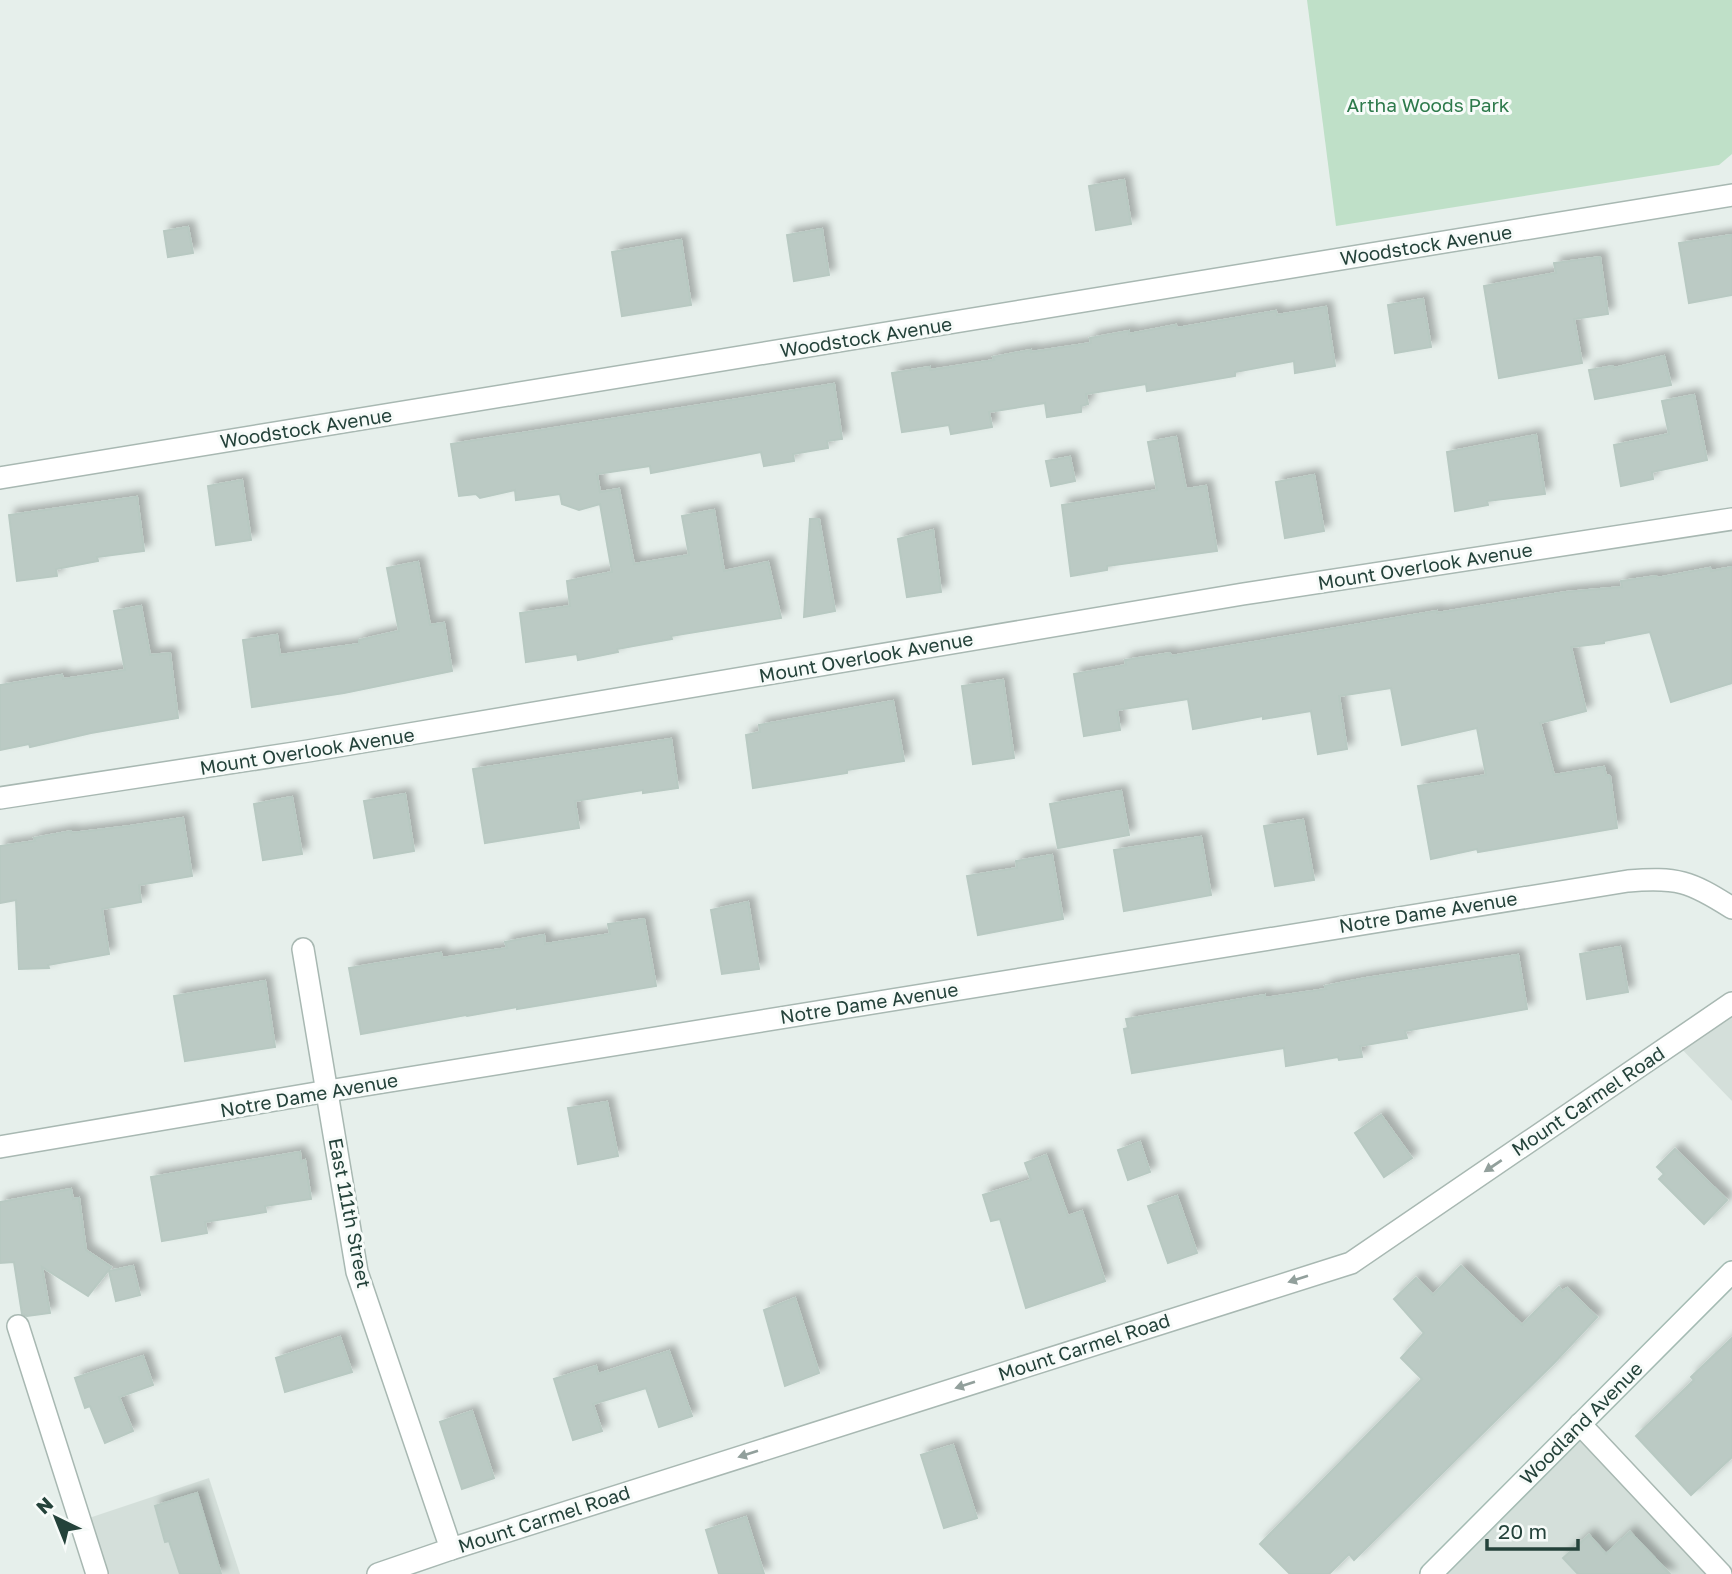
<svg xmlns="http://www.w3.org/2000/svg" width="1732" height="1574" viewBox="0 0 1732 1574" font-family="'Golos Text',sans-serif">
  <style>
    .built { fill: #d4dfda }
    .green { fill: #bfe0c8 }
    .building { fill: #bbcac4; stroke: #b8c9c2; stroke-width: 2; filter: url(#shadow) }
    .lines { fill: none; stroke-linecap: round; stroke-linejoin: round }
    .minor-casing { stroke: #a8b8b2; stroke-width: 24 }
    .secondary-casing { stroke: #a4bbb3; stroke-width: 24 }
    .minor { stroke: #fff; stroke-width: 21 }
    .secondary { stroke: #fff; stroke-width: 21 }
    .oneway { fill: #92a09c }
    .labels { text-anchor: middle; stroke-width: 6; stroke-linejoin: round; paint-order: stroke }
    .park-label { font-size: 19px; fill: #2d7a4b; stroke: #f7fbf9 }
    .street-label { font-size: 19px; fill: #24423a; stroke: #f7fbf9 }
  </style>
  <defs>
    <filter id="shadow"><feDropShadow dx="6" dy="-6" stdDeviation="3.5" flood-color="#0004"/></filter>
  </defs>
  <rect width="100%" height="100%" fill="#e6efeb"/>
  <!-- built -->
  <g class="built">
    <polygon points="1732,1003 1732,1101 1675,1042"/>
    <polygon points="1580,1424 1721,1574 1431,1574"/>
    <polygon points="209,1478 240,1574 97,1574 80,1521"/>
  </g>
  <!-- green -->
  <polygon class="green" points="1307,0 1732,0 1732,154 1719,165 1336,226"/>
  <!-- building -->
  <g class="building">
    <polygon points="1124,180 1131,224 1096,230 1089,186"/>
    <polygon points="188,227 193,253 168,257 164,231"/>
    <polygon points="822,229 829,275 794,281 787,235"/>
    <polygon points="1732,235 1732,295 1689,303 1679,243"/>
    <polygon points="681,240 691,305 622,316 612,252"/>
    <polygon points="1600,257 1608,314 1574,319 1582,363 1499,378 1484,286 1556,273 1554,263"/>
    <polygon points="1423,299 1431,347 1395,353 1388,305"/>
    <polygon points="1326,307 1335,366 1295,373 1294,361 1235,372 1235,376 1147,391 1146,384 1086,394 1088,404 1081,406 1081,412 1047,417 1045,403 989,412 992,427 951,434 949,425 902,432 892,373 930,367 930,370 994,360 993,357 1031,350 1031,352 1091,343 1090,338 1129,331 1129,334 1176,325 1177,328 1276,311 1277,315"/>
    <polygon points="1664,356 1671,385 1595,399 1589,370 1613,366 1614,368"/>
    <polygon points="834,384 842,439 827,441 828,448 793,454 794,461 764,466 761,452 651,473 650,466 597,474 600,492 619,489 634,564 689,555 682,516 714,510 724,571 768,562 781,618 671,636 672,639 617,649 618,652 578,660 577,654 526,662 520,613 570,606 567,581 612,572 600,504 579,510 562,504 560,494 516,500 515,490 480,498 476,494 459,496 451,444"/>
    <polygon points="1694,395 1707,460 1652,472 1653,479 1621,486 1614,445 1669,434 1662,401"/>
    <polygon points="1536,435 1545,494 1487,501 1488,505 1455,511 1447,452"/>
    <polygon points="1176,437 1186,489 1206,486 1217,551 1107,566 1107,570 1071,576 1062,505 1157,490 1148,442"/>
    <polygon points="1070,457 1075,481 1051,486 1046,461"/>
    <polygon points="1314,475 1324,531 1285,538 1276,482"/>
    <polygon points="242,480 251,540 216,545 208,486"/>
    <polygon points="137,497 144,551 97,557 98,561 56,569 57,576 17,581 9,515"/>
    <polygon points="810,519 819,519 835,611 804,617"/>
    <polygon points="933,530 941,592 907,597 898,539"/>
    <polygon points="418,562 430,625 444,623 452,671 344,693 252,707 243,640 277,635 280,655 359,644 359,640 399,631 387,568"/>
    <polygon points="1732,567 1732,683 1671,702 1650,632 1604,641 1604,643 1571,647 1586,711 1540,723 1554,775 1604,767 1606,775 1610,776 1617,828 1478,852 1477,849 1431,859 1418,786 1486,775 1477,728 1402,745 1391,688 1339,696 1347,749 1318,754 1311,711 1263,719 1263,716 1193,729 1188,699 1117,710 1120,730 1084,736 1074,674 1126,665 1125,660 1170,653 1171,656 1437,611 1437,613 1566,592 1622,587 1621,581 1656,576 1657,578 1710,568 1711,571"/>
    <polygon points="141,606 150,655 170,653 178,718 91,733 30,747 29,744 0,750 0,685 62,675 63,679 125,670 114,611"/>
    <polygon points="1003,680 1014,758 973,764 962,686"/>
    <polygon points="893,701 904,761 847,770 847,773 753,788 746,735 760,732 759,725"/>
    <polygon points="671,739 678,788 643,793 643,790 575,801 579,828 485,843 473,769"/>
    <polygon points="1121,791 1129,835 1058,848 1050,804"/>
    <polygon points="405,794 414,851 374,858 364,801"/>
    <polygon points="292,797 302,854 263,860 254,804"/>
    <polygon points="183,818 192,876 139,885 141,902 102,909 109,954 48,965 49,968 19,969 16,900 0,903 0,846 35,841 34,838 71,831 72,833 130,826"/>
    <polygon points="1303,820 1314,880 1275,886 1264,826"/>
    <polygon points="1201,837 1211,895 1124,911 1114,850"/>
    <polygon points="1052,855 1063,919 978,935 967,876 1017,868 1016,861"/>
    <polygon points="748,902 759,969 722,974 711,910"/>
    <polygon points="644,919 656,986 517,1009 517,1007 467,1016 466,1015 361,1034 349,968 441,953 442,958 507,948 505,942 544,935 545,944 610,934 608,924"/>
    <polygon points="1620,947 1628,992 1587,999 1580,954"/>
    <polygon points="1518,955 1527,1009 1405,1031 1407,1038 1360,1046 1362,1057 1339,1060 1338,1057 1286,1066 1284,1048 1132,1073 1124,1029 1128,1028 1126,1019 1265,995 1265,998 1326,989 1325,986 1366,978"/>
    <polygon points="265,981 275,1047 185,1061 174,996"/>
    <polygon points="607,1102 618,1156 578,1164 568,1108"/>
    <polygon points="1381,1115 1412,1158 1384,1177 1355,1133"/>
    <polygon points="1140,1142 1150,1172 1128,1180 1118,1150"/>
    <polygon points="1675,1149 1727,1200 1704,1224 1659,1179 1664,1174 1657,1167"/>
    <polygon points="300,1152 301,1162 305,1160 311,1199 265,1206 266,1212 205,1222 207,1233 162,1241 151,1177"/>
    <polygon points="1046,1155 1068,1216 1082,1211 1105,1281 1026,1308 1000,1219 991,1221 983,1195 1031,1180 1025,1163"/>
    <polygon points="71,1189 73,1199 79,1198 86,1250 111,1267 88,1296 42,1267 50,1313 27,1316 22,1314 14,1262 0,1263 0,1202"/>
    <polygon points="1177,1196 1197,1253 1168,1263 1148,1206"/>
    <polygon points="133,1266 140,1295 116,1301 109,1271"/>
    <polygon points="1461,1266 1522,1325 1559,1287 1562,1291 1567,1288 1597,1317 1554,1363 1354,1560 1349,1554 1329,1574 1290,1574 1260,1544 1422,1379 1401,1358 1424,1333 1394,1299 1416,1278 1433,1295"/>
    <polygon points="795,1298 819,1373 785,1386 764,1310"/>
    <polygon points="340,1337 352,1372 285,1392 276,1358"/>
    <polygon points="1732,1338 1732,1457 1691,1495 1636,1436 1694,1380 1691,1377"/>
    <polygon points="669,1351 692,1416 659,1427 646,1388 593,1404 602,1431 573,1440 554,1379 596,1366 598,1374"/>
    <polygon points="143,1356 153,1385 119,1397 133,1431 105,1443 90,1406 85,1408 75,1378"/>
    <polygon points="472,1411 494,1478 462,1489 440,1422"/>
    <polygon points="953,1445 977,1518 944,1528 921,1455"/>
    <polygon points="197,1493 221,1574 180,1574 169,1541 165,1542 155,1506"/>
    <polygon points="746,1517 764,1574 719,1574 706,1530"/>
    <polygon points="1630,1532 1670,1574 1578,1574 1563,1558 1589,1535 1606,1554"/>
  </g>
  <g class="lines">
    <!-- minor casing -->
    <g class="minor-casing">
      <g id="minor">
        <polyline points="0,478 1732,195"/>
        <polyline points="0,798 308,751 1243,594 1732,519"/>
        <polyline points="303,949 357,1272 451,1549"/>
        <path d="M0,1147L328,1091L1628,881C1677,877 1690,881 1732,908"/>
        <polyline points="18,1326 97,1574"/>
        <polyline points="1580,1424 1721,1574"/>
        <polyline points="378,1574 451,1549 1351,1263 1732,1003"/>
      </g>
    </g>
    <!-- secondary casing -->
    <g class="secondary-casing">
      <polyline id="secondary" points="1431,1574 1732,1272"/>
    </g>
    <!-- minor -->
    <use href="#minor" class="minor"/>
    <!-- secondary -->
    <use href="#secondary" class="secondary"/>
  </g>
  <!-- one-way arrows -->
  <defs><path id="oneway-solid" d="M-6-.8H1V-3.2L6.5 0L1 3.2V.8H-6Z" transform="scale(1.75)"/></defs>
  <g class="oneway">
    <use href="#oneway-solid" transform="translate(1493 1166) rotate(146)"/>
    <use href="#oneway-solid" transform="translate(1298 1279) rotate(162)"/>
    <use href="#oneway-solid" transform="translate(965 1385) rotate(162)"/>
    <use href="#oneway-solid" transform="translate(748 1454) rotate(162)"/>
  </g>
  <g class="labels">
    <!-- park labels -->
    <g class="park-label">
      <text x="1428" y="112">Artha Woods Park</text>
    </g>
    <!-- street labels -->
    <g class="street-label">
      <text transform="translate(1426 245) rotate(-9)" y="7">Woodstock Avenue</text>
      <text transform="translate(866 337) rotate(-9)" y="7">Woodstock Avenue</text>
      <text transform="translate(306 428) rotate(-9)" y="7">Woodstock Avenue</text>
      <text transform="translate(1425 566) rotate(-9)" y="7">Mount Overlook Avenue</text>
      <text transform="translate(866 657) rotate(-10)" y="7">Mount Overlook Avenue</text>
      <text transform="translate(307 751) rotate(-9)" y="7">Mount Overlook Avenue</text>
      <text transform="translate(1428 912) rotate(-9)" y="7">Notre Dame Avenue</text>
      <text transform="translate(869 1003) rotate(-9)" y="7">Notre Dame Avenue</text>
      <text transform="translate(309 1095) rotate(-10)" y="7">Notre Dame Avenue</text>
      <text transform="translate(1588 1101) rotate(-34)" y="7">Mount Carmel Road</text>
      <text transform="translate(350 1213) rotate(79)" y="7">East 111th Street</text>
      <text transform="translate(1084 1347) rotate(-18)" y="7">Mount Carmel Road</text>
      <text transform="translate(1581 1423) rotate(-45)" y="7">Woodland Avenue</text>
      <text transform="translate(544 1519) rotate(-18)" y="7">Mount Carmel Road</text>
    </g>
  </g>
  <!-- north arrow -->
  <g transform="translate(56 1518) rotate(317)" stroke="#f7fbf9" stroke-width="5" paint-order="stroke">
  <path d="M0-5L12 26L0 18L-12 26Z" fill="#24423a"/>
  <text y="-10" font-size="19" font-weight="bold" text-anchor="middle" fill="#24423a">N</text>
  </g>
  <!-- scale -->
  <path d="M1487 1539v10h91v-10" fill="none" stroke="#24423a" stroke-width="3.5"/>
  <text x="1498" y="1539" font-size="21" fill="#24423a" stroke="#f7fbf9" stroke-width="5" paint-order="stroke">20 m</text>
</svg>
